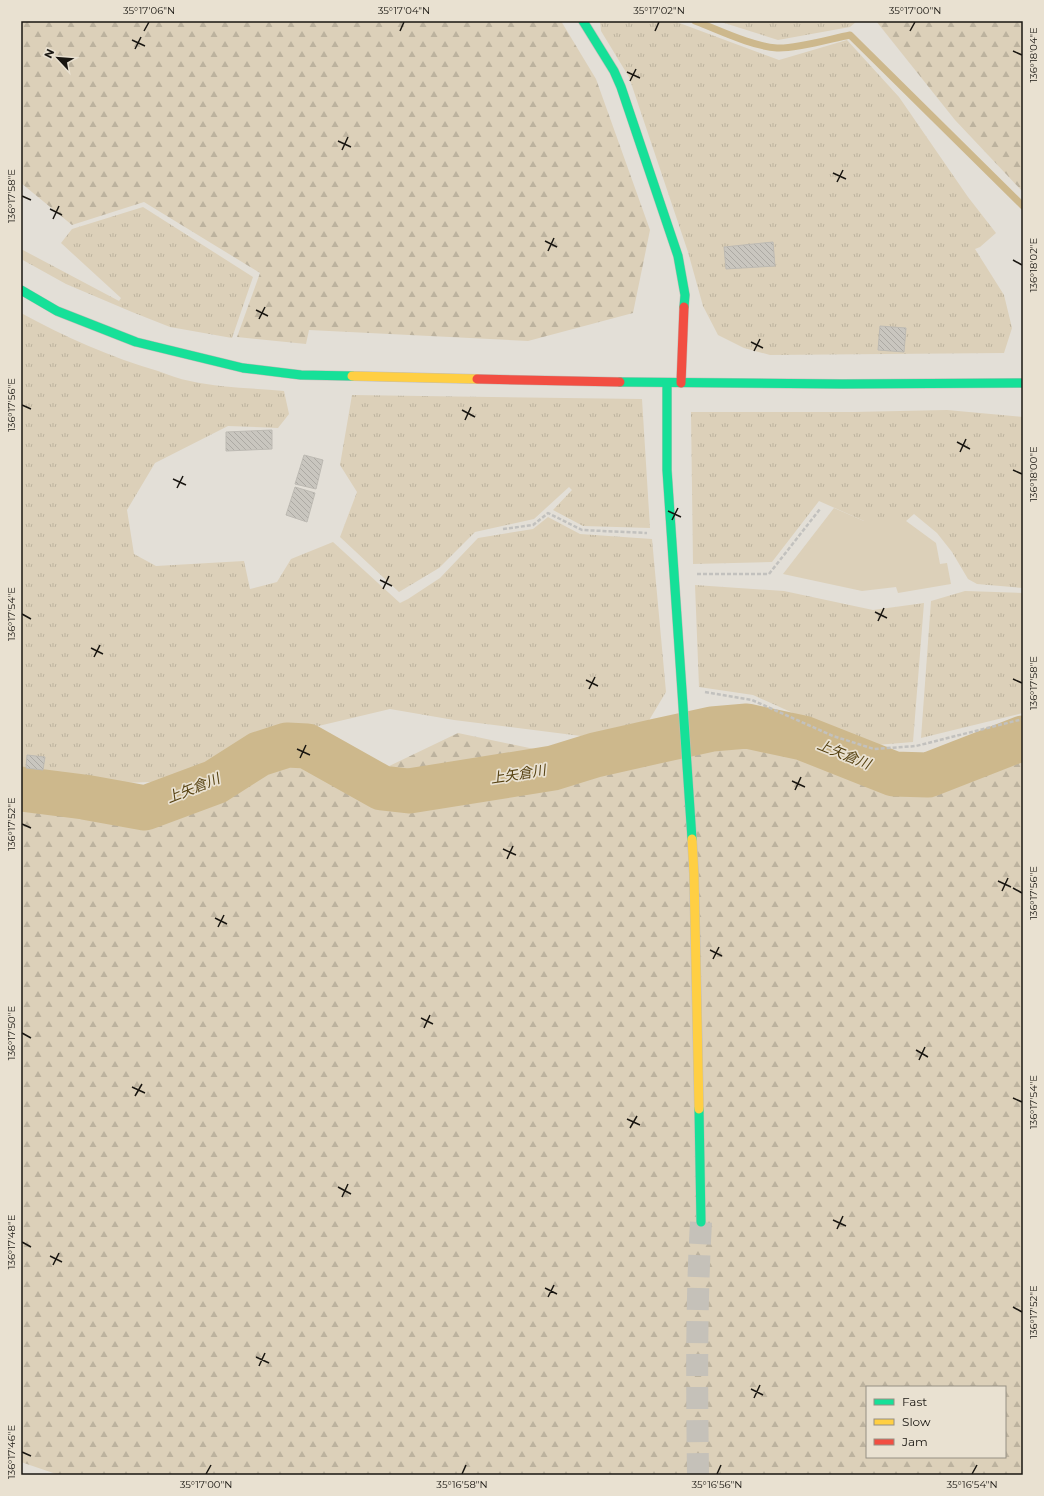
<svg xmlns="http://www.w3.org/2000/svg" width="1044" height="1496" viewBox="0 0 1044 1496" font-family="Montserrat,'Noto Sans JP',sans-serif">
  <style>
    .grass { fill: url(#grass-tufts) }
    .forest { fill: url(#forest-firs); fill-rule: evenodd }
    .garden { fill: #dcd0b9 }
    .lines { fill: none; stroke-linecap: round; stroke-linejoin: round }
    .stream { stroke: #cdb88c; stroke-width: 7 }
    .river { stroke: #cdb88c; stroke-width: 45 }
    .building { fill: url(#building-back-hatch); stroke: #bdbab3 }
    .secondary-tunnel { stroke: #c5c1b9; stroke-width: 22; stroke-dasharray: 22 11; stroke-linecap: butt }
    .fast-casing { stroke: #c1bdb7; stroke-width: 10 }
    .slow-casing { stroke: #c1bdb7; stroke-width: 10 }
    .jam-casing { stroke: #c1bdb7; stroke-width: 10 }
    .path { stroke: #c2c1be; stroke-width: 2.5; stroke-dasharray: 4 2; stroke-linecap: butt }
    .fast { stroke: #16e098; stroke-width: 9 }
    .slow { stroke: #ffcf43; stroke-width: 9 }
    .jam { stroke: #f24e42; stroke-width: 9 }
    .ticks { fill: none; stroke: #191611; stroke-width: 1.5 }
    .labels { text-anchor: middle; stroke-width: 3.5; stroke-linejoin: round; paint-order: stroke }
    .water-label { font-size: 14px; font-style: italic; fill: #564212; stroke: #e9e1d1 }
    .neatline { fill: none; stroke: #191611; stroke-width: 1.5 }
    .ticks-label { font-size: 10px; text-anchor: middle; fill: #191611 }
  </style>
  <defs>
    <pattern id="grass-tufts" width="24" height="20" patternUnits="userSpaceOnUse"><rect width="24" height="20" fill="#dcd0b9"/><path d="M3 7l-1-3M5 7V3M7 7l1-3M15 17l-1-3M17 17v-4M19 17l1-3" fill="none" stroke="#bcb29e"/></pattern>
    <pattern id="forest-firs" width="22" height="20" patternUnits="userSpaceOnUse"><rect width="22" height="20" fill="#dcd0b9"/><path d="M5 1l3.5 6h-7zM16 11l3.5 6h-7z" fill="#bcb29e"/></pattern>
    <pattern id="building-back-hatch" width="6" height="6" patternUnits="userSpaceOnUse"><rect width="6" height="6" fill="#c9c6bf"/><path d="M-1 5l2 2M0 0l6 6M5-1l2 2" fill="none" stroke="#aca9a3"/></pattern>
  </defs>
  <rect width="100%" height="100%" fill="#e3dfd7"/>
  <!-- grass -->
  <g class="grass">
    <polygon points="600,21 674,21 779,60 847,40 899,97 968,197 996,233 980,247 975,249 1004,295 1012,328 1004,353 770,355 744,348 718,335 703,306 688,252 629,77 601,31"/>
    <polygon points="718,21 857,21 850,27 778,40"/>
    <polygon points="143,207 253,277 232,338 170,327 132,312 66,284 21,259 21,249 119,301 121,298 61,243 72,229"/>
    <path d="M21,313C65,337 110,357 158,371C169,375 179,379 190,381C221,388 253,388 284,391L289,414L278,428L228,426L155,463L127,510L134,554L156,566L244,561L250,589L277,582L291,559L333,542L400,603L408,599L440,578L478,538L533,529L548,517L580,534L652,539L666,692L648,722L632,724L581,736L454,720L390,709L310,728L236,762L181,781L91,784L21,777Z"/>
    <polygon points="352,395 642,399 650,528 583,526 553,510 572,490 569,487 534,519 475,532 439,568 399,592 340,537 357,492 340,465"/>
    <polygon points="947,410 1023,417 1023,588 977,584 968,579 952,552 937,533 914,514 906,521 864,521 819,501 772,562 693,564 691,412 853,412"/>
    <polygon points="695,585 784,591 873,610 924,603 913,742 876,745 835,732 753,695 699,687"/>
    <polygon points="965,591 1023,593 1023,713 921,738 931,601"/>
  </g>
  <!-- forest -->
  <g class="forest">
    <polygon points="21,21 561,21 596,79 650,230 633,313 528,341 309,330 306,344 237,337 260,273 144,202 72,225 21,183"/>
    <polygon points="876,21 1023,21 1023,192 955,120"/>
    <path d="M326,732L383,769L458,733L563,755L644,761L710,739L815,757L910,793L1023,755V1475H59L21,1462V801L71,813L143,822L212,797ZM867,1387H1005V1457H867Z"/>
  </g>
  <!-- garden -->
  <polygon class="garden" points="834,508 864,521 906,521 936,543 940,564 947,563 951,584 898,593 896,587 862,591 783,574"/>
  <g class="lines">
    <!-- stream -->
    <path class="stream" d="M695,21C719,30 751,46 777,48C797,49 830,39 850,35L1023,206"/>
    <!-- river -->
    <polyline class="river" points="21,789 84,797 145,808 215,782 259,754 287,745 307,746 382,788 409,791 553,768 595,755 657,741 712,729 747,726 803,738 894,774 928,775 1023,738"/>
  </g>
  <!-- building -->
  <g class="building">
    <polygon points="773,242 775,266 726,269 724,247"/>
    <polygon points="880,326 906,328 904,352 878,350"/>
    <polygon points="272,430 272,449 226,451 226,432"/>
    <polygon points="304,455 323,460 316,489 295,484"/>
    <polygon points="295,487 315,493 307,522 286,515"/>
    <polygon points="27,755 45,757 43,770 26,768"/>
  </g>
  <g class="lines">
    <!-- secondary-tunnel -->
    <path class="secondary-tunnel" d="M698,1475C697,1391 696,1307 701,1222"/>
    <!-- fast casing -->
    <g class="fast-casing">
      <g id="fast">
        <polyline points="583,21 614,71 621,87 678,256 685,295 684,307"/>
        <polyline points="21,290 57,311 136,342 243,368 301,375 352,376"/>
        <polyline points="620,382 842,384 1023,383"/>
        <polyline points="667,383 667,470 692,839"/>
        <polyline points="699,1109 701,1222"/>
      </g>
    </g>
    <!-- slow casing -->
    <g class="slow-casing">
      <g id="slow">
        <polyline points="352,376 477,379"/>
        <polyline points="692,839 694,874 699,1109"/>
      </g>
    </g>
    <!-- jam casing -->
    <g class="jam-casing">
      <g id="jam">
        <polyline points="477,379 620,382"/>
        <polyline points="681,383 684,307"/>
      </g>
    </g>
    <!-- path -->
    <g class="path">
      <polyline points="503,529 533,525 548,513 582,530 647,533"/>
      <polyline points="697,574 769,574 820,509"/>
      <polyline points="705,692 752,700 833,736 874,749 916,746 1023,719"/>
    </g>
    <!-- fast -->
    <use href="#fast" class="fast"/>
    <!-- slow -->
    <use href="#slow" class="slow"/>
    <!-- jam -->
    <use href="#jam" class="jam"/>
  </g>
  <!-- ticks -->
  <path class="ticks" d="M144,31L149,22M400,31L404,22M655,31L659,22M910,31L915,22M132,40L145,46M135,49L141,37M1013,51L1022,55M627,72L640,78M630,81L636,69M338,141L351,147M342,150L348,137M833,173L846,179M837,182L843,170M22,196L31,200M50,209L62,215M53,219L59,206M545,241L557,247M548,251L554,238M1013,260L1022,265M256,310L268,316M259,319L265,307M751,342L763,348M754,351L760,339M22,405L31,409M462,410L475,417M465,420L471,407M957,442L970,449M960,452L966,439M1013,470L1022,474M173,479L186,485M177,488L183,476M668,511L681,517M672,520L678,508M380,580L392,586M383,589L389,576M875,612L887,618M22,614L31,619M878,621L884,608M91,648L103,654M94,657L100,645M1013,679L1022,683M586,680L598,686M589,689L595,677M297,749L310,755M300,758L306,745M792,781L805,787M795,790L801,777M22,824L31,828M503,849L516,855M507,859L513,846M998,881L1011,887M1013,888L1022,893M1002,891L1008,878M215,918L227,924M218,927L224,915M710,950L722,956M713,959L719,947M421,1018L433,1024M424,1028L430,1015M22,1033L31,1038M916,1050L928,1057M919,1060L925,1047M132,1087L145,1093M135,1096L142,1084M1013,1098L1022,1102M627,1119L640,1125M630,1128L637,1116M338,1187L351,1194M342,1197L348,1184M833,1220L846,1226M837,1229L843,1216M22,1242L31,1247M50,1256L62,1262M53,1265L59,1253M545,1288L557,1294M548,1297L554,1285M1013,1307L1022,1312M256,1357L269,1363M259,1366L265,1353M751,1389L763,1395M754,1398L760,1385M22,1452L31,1456M206,1474L211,1465M462,1474L466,1465M717,1474L721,1465M972,1474L977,1465"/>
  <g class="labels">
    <!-- water labels -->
    <g class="water-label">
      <text transform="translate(844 754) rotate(22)" y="5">上矢倉川</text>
      <text transform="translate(518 774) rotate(-9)" y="5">上矢倉川</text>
      <text transform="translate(193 788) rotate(-22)" y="5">上矢倉川</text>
    </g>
  </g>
  <!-- border -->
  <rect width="1044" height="1496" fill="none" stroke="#e9e1d1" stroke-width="44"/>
  <!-- legend -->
  <rect x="866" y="1386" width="140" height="72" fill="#e9e1d1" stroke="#969084"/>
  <rect x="874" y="1399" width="20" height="6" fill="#16e098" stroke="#969084"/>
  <text x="902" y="1406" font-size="12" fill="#191611">Fast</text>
  <rect x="874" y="1419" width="20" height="6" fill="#ffcf43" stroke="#969084"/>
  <text x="902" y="1426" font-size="12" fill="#191611">Slow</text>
  <rect x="874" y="1439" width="20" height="6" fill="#f24e42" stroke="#969084"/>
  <text x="902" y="1446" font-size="12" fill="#191611">Jam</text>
  <!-- north arrow -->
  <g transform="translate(58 58) rotate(296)" stroke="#e9e1d1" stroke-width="3" paint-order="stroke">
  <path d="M0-3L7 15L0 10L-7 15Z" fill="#191611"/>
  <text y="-6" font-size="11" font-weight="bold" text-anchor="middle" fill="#191611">N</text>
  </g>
  <rect x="22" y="22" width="1000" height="1452" class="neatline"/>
  <g class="ticks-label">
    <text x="149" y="14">35°17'06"N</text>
    <text x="404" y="14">35°17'04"N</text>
    <text x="659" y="14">35°17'02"N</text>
    <text x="915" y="14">35°17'00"N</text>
    <text transform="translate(1033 55) rotate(-90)" y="4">136°18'04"E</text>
    <text transform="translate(11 196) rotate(-90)" y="4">136°17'58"E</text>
    <text transform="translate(1033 265) rotate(-90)" y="4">136°18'02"E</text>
    <text transform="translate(11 405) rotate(-90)" y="4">136°17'56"E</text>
    <text transform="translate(1033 474) rotate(-90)" y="4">136°18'00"E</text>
    <text transform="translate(11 614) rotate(-90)" y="4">136°17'54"E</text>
    <text transform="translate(1033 683) rotate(-90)" y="4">136°17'58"E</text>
    <text transform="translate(11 824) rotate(-90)" y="4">136°17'52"E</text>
    <text transform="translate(1033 893) rotate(-90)" y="4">136°17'56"E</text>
    <text transform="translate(11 1033) rotate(-90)" y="4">136°17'50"E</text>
    <text transform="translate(1033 1102) rotate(-90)" y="4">136°17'54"E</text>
    <text transform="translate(11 1242) rotate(-90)" y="4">136°17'48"E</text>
    <text transform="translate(1033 1312) rotate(-90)" y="4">136°17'52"E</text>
    <text transform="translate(11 1452) rotate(-90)" y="4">136°17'46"E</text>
    <text x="206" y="1488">35°17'00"N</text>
    <text x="462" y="1488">35°16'58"N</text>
    <text x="717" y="1488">35°16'56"N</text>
    <text x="972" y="1488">35°16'54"N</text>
  </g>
</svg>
